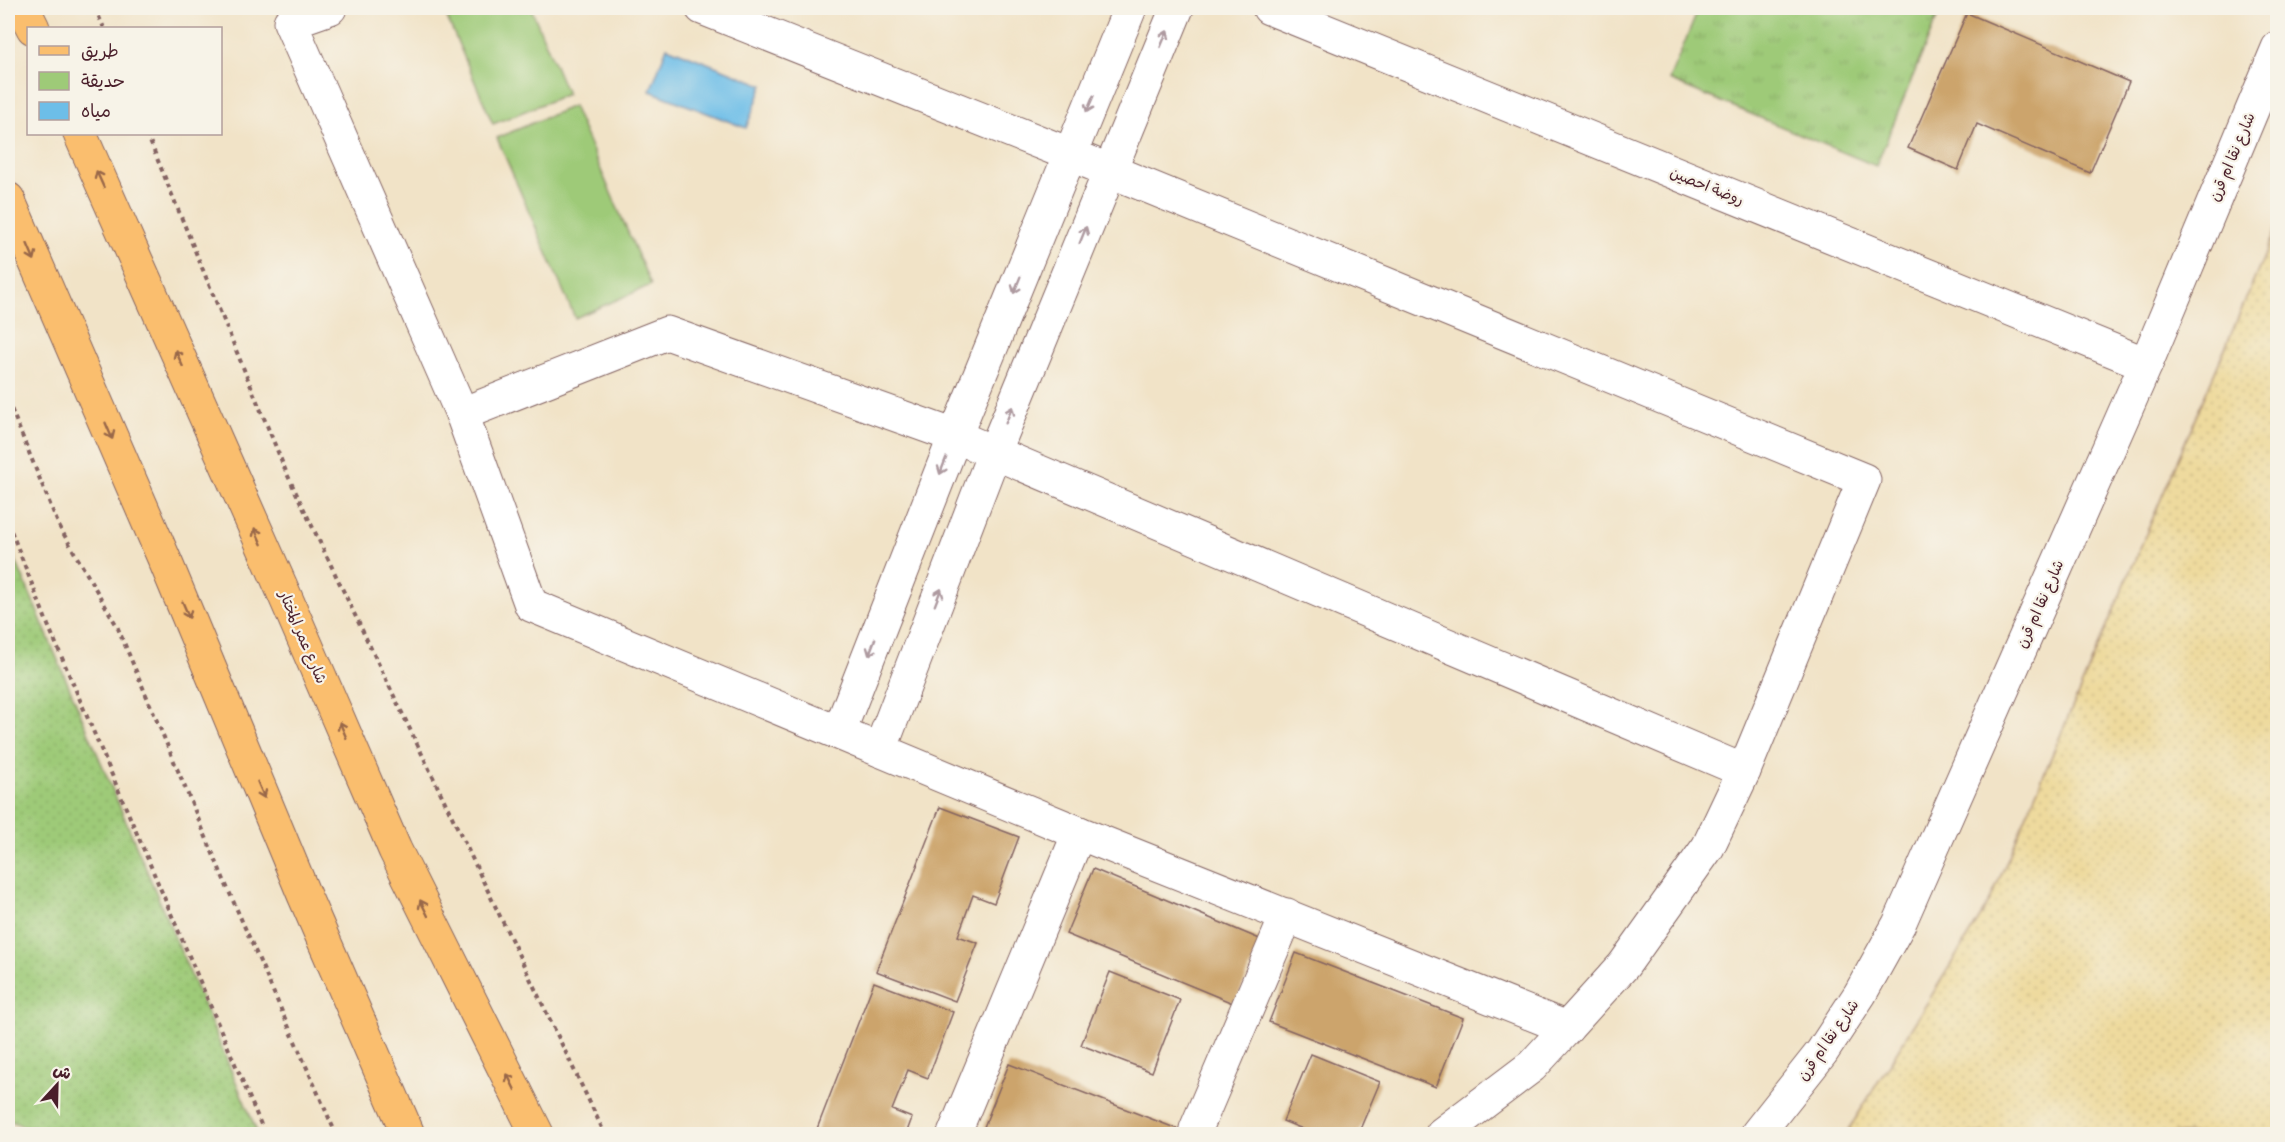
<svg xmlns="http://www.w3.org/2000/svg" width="2285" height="1142" viewBox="0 0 2285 1142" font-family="Delius,'Playpen Sans Arabic',sans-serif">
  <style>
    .grass { fill: url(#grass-tufts); stroke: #747452; stroke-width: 1.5 }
    .sand { fill: url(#sand-dots); stroke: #9c7c64; stroke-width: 1.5 }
    .park { fill: #9eca78; stroke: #747452; stroke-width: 1.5 }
    .garden { fill: url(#garden-dots); stroke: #747452; stroke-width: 1.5 }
    .water { fill: #6dbee8; stroke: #5c6e8a; stroke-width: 1.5 }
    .building { fill: #cca46c }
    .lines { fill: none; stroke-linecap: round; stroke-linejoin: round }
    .minor-casing { stroke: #846462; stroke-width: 35 }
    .major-casing { stroke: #846462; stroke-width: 35 }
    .path { stroke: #846462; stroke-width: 4; stroke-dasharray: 4.5 4.5; stroke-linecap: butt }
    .minor { stroke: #fff; stroke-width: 33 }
    .major { stroke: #fabe6e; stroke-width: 33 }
    .oneway { stroke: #ae9aa0 }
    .oneway2 { stroke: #996749 }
    .labels { text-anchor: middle; stroke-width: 4.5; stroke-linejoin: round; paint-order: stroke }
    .street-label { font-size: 15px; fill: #4a1f2b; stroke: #f7f3e8 }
  </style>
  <defs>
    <pattern id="grass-tufts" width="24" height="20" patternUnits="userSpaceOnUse" patternTransform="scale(1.5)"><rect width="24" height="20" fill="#9eca78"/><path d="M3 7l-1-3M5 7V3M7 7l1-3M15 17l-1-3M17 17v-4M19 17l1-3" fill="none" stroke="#8aad68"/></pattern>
    <pattern id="sand-dots" width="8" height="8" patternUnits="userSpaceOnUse" patternTransform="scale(1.5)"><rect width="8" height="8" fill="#eeda9e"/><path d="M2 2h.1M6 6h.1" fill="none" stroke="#cebb88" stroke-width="1.8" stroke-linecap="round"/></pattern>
    <pattern id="garden-dots" width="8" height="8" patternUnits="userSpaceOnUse" patternTransform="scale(1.5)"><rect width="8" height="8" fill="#9eca78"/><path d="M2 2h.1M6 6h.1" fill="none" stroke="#8aad68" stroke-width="1.8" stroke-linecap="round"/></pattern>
  </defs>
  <rect width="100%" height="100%" fill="#f7f3e8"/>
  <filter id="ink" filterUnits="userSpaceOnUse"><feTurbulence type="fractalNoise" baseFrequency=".0167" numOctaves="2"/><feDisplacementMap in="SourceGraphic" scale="12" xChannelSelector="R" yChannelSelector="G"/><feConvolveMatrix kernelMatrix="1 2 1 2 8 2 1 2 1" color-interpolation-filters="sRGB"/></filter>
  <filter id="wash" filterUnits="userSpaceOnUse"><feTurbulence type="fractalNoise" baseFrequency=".008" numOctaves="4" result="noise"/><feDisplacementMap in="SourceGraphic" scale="24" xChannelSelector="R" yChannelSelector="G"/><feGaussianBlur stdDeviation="1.35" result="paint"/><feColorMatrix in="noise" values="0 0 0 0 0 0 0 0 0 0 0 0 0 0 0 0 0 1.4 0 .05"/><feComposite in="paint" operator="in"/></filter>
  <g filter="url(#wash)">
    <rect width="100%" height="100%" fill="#f1e3c7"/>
    <!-- grass -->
    <polygon class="grass" points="1699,8 1941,8 1876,166 1669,80"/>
    <!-- sand -->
    <polygon class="sand" points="2277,226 2277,1134 1846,1134 1990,901"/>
    <!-- park -->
    <g class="park">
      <polygon points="443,8 531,8 567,94 493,124"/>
      <polygon points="573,106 651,285 575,318 497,138"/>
    </g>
    <!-- garden -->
    <polygon class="garden" points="8,542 258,1134 44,1134 8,1120"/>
    <!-- water -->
    <polygon class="water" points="667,47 763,85 746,128 650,91"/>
    <g id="blocks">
      <!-- building -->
      <g class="building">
        <polygon points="1967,13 2129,82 2090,173 1977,124 1958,170 1908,148"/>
        <polygon points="940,807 1019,837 994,903 973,895 958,936 978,943 955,1001 876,971"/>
        <polygon points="1093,869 1262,940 1235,1004 1066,934"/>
        <polygon points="1296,953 1463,1018 1436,1087 1269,1022"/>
        <polygon points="1110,972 1180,1000 1152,1072 1081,1045"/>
        <polygon points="874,982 953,1012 928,1078 908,1070 892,1110 912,1118 906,1134 815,1134"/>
        <polygon points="1311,1054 1380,1082 1358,1134 1315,1134 1283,1121"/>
        <polygon points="1009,1064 1180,1130 1178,1134 1003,1134 984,1127"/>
      </g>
    </g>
  </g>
  <g filter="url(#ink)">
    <use href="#blocks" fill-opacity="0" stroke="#846462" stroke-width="1.5"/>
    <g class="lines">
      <!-- minor casing -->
      <g class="minor-casing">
        <g id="minor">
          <polyline points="330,8 290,22 462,414 531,605 1079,833 1567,1028 1624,965 1708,847 1744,771 1864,480 1069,154 702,8"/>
          <polyline points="1269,8 2146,364"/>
          <polyline points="462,414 667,333 955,436 1744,771"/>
          <polyline points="839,732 955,436 1130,8"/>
          <polyline points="880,750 994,453 1177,8"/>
          <polyline points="954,1134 1079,833"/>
          <polyline points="1195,1134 1196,1129 1287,915"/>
          <polyline points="1442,1134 1532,1066 1567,1028"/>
          <polyline points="1757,1134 1822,1052 1860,994 1899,924 2146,364 2278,48"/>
        </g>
      </g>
      <!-- major casing -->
      <g class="major-casing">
        <g id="major">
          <polyline points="23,8 33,28"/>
          <polyline points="80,134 282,589 395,850 537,1134"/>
          <polyline points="8,199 166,563 304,895 408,1134"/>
        </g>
      </g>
      <!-- path -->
      <g class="path">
        <polyline points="95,8 104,28"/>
        <polyline points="147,134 287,474 605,1134"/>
        <polyline points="8,401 59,526 117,626 227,887 336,1134"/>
        <polyline points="8,523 48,625 265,1134"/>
        <polyline points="8,1130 18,1134"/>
      </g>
      <!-- minor -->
      <use href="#minor" class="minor"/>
      <!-- major -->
      <use href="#major" class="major"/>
    </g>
    <!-- one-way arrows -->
    <defs><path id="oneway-shaft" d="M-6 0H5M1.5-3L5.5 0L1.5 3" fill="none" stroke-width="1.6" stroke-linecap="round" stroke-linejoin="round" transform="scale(1.5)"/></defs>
    <g class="oneway">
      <use href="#oneway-shaft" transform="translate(1164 39) rotate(-67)"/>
      <use href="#oneway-shaft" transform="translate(1090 104) rotate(113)"/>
      <use href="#oneway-shaft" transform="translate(1083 235) rotate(-68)"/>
      <use href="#oneway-shaft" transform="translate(1017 285) rotate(112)"/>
      <use href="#oneway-shaft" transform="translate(1009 415) rotate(-68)"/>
      <use href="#oneway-shaft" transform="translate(943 466) rotate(111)"/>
      <use href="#oneway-shaft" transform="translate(938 597) rotate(-69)"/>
      <use href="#oneway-shaft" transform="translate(872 647) rotate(111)"/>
    </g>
    <g class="oneway2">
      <use href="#oneway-shaft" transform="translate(100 179) rotate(-114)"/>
      <use href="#oneway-shaft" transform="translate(31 252) rotate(67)"/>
      <use href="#oneway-shaft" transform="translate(179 358) rotate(-114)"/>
      <use href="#oneway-shaft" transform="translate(109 431) rotate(67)"/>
      <use href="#oneway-shaft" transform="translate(258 536) rotate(-114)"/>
      <use href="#oneway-shaft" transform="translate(186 610) rotate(67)"/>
      <use href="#oneway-shaft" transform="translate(343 730) rotate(-113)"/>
      <use href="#oneway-shaft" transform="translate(261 790) rotate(67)"/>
      <use href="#oneway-shaft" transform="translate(424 908) rotate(-116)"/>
      <use href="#oneway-shaft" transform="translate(511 1082) rotate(-116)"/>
    </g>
  </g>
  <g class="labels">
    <!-- street labels -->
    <g class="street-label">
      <text transform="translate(2232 157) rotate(-67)" y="5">شارع نقا ام قرن</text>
      <text transform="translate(1707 186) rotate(22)" y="5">روضة احصين</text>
      <text transform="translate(2040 604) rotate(-66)" y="5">شارع نقا ام قرن</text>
      <text transform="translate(303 637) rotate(67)" y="5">شارع عمر المختار</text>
      <text transform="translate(1828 1040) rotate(-55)" y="5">شارع نقا ام قرن</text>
    </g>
  </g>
  <!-- margin -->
  <rect width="2285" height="1142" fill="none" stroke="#f7f3e8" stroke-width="30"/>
  <!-- legend -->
  <rect x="27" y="27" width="195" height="108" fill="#f7f3e8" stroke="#b29e9c" stroke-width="1.5"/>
  <rect x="39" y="46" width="30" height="9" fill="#fabe6e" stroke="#b29e9c" stroke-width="1.5"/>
  <text x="81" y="57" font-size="18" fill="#4a1f2b">طريق</text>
  <rect x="39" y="72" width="30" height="18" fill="#9eca78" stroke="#b29e9c" stroke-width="1.5"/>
  <text x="81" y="87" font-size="18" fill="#4a1f2b">حديقة</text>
  <rect x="39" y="102" width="30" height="18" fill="#6dbee8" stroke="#b29e9c" stroke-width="1.5"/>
  <text x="81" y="117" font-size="18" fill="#4a1f2b">مياه</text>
  <!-- north arrow -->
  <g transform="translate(57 1085) rotate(22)" stroke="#f7f3e8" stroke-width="4.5" paint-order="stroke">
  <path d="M0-4.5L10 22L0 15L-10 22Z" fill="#4a1f2b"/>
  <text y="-9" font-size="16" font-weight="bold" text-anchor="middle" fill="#4a1f2b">ش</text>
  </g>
</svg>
